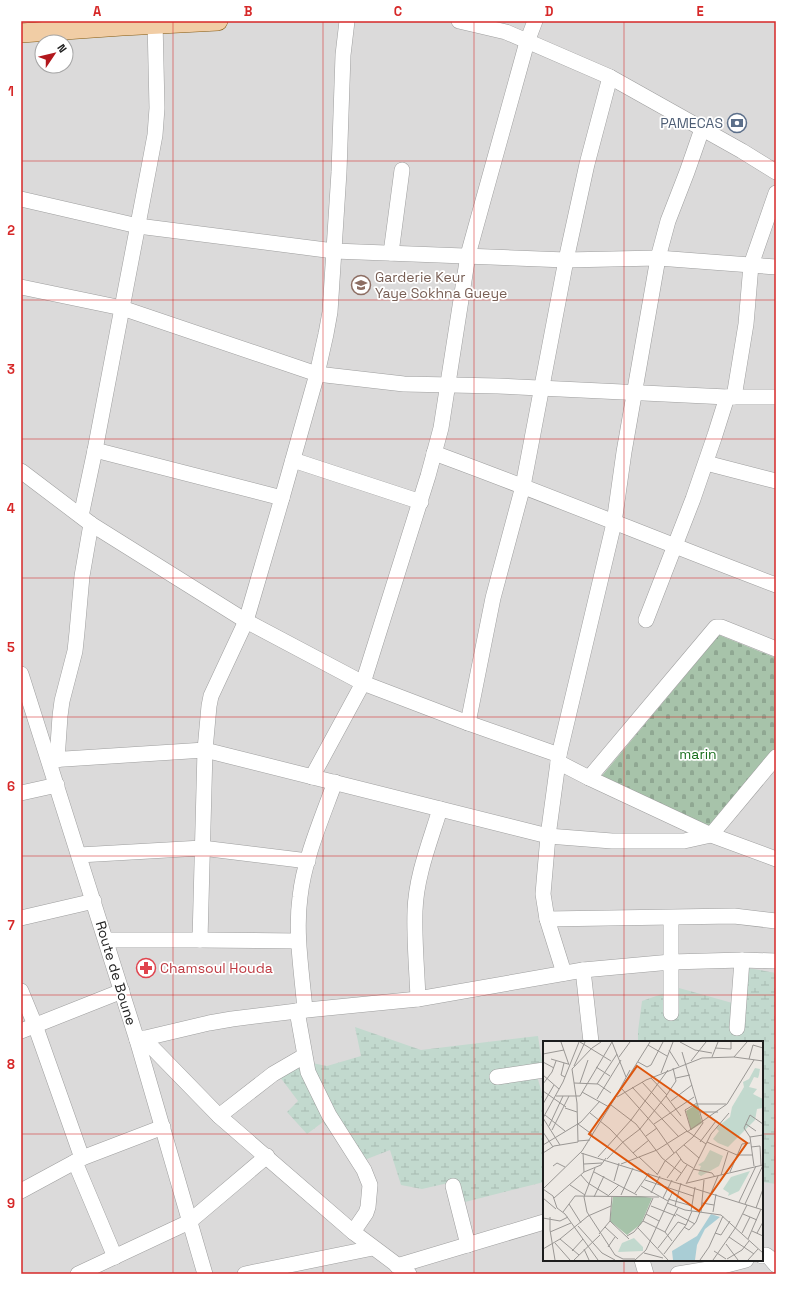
<svg xmlns="http://www.w3.org/2000/svg" width="797" height="1295" viewBox="0 0 797 1295" font-family="'Space Grotesk',sans-serif">
  <style>
    .residential { fill: #dbdada; fill-rule: evenodd }
    .wetland { fill: url(#wetland-marsh) }
    .cemetery { fill: url(#cemetery-stones) }
    .lines { fill: none; stroke-linecap: round; stroke-linejoin: round }
    .minor-casing { stroke: #9e9e9e; stroke-width: 16 }
    .major-casing { stroke: #845a11; stroke-width: 20 }
    .minor { stroke: #fff; stroke-width: 15 }
    .major { stroke: #f1cda5; stroke-width: 19 }
    .grid { fill: none; stroke: #d62828; stroke-width: 1; stroke-opacity: 0.55 }
    .labels { text-anchor: middle; stroke-width: 3.5; stroke-linejoin: round; paint-order: stroke }
    .service-label { font-size: 14px; fill: #4e5e75; stroke: #fff; text-anchor: end }
    .education-label { font-size: 14px; fill: #785e54; stroke: #fff; text-anchor: start }
    .park-label { font-size: 14px; fill: #186e1c; stroke: #fff }
    .health-label { font-size: 14px; fill: #be3a42; stroke: #fff; text-anchor: start }
    .street-label { font-size: 14px; fill: #1d1d1d; stroke: #fff }
    .inset-road { fill: none; stroke: #9a9794; stroke-width: 1 }
    .view { fill: #de560d; fill-opacity: 0.15; stroke: #de560d; stroke-width: 2 }
    .inset-edge { fill: none; stroke: #1d1d1d; stroke-width: 2 }
    .neatline { fill: none; stroke: #d62828; stroke-width: 1.5 }
    .grid-label { font-size: 13px; text-anchor: middle; font-weight: bold; fill: #d62828 }
  </style>
  <defs>
    <pattern id="wetland-marsh" width="20" height="14" patternUnits="userSpaceOnUse"><rect width="20" height="14" fill="#c2d9ce"/><path d="M1 5h8M5 5V1M11 12h8M15 12V8" fill="none" stroke="#a6bab0"/></pattern>
    <pattern id="cemetery-stones" width="16" height="16" patternUnits="userSpaceOnUse"><rect width="16" height="16" fill="#a7c3aa"/><path d="M2 7V4a2 2 0 0 1 4 0v3zM10 15v-3a2 2 0 0 1 4 0v3z" fill="#8fa792"/></pattern>
  </defs>
  <rect width="100%" height="100%" fill="#ede9e4"/>
  <!-- residential -->
  <path class="residential" d="M21,21H776V1274H21ZM42,42H66V66H42ZM544,1042H762V1260H544Z"/>
  <!-- wetland -->
  <g class="wetland">
    <polygon points="748,968 776,973 776,1184 762,1182 762,1042 638,1042 638,1031 642,1001 679,988 743,1006"/>
    <polygon points="355,1027 421,1050 538,1036 544,1075 537,1076 544,1100 544,1182 465,1202 457,1181 422,1189 401,1185 390,1150 367,1159 353,1161 323,1122 307,1134 287,1112 298,1101 280,1077 302,1061 327,1066 361,1056"/>
  </g>
  <!-- cemetery -->
  <polygon class="cemetery" points="719,635 776,658 776,753 713,829 596,783"/>
  <g class="lines">
    <!-- minor casing -->
    <g class="minor-casing">
      <g id="minor">
        <polyline points="459,21 506,32 610,77 742,151 776,172"/>
        <polyline points="21,199 138,226 334,251 566,260 658,258 776,267"/>
        <polyline points="391,253 402,170"/>
        <polyline points="21,287 122,308 317,374 404,384 498,386 727,397 776,397"/>
        <polyline points="734,397 746,324 751,265 776,193"/>
        <polyline points="95,450 282,498"/>
        <path d="M434,453C549,495 662,542 776,585"/>
        <polyline points="293,460 421,502"/>
        <polyline points="706,463 776,481"/>
        <polyline points="21,471 91,524 246,621 363,683 468,723 559,755"/>
        <polyline points="81,516 95,450 122,308 149,167 155,135 157,108 155,21"/>
        <polyline points="646,620 693,499 715,435 727,397"/>
        <polyline points="21,674 137,1040 205,1274"/>
        <polyline points="468,723 493,598 523,486 566,260 587,164 610,77"/>
        <polyline points="49,760 205,750 548,836 612,841 684,841 711,835 776,757"/>
        <polyline points="57,760 60,716 62,701 75,651 77,632 82,576 91,524"/>
        <polyline points="558,762 589,778 711,835 776,859"/>
        <polyline points="312,777 363,683 428,476 441,428 468,255 527,42 535,21"/>
        <polyline points="589,778 716,627 721,627 776,649"/>
        <polyline points="21,793 57,785"/>
        <polyline points="79,855 202,848 308,861"/>
        <polyline points="21,918 94,901"/>
        <polyline points="671,918 671,1013"/>
        <polyline points="547,919 734,916 776,921"/>
        <polyline points="106,940 200,940 298,941"/>
        <polyline points="200,940 205,750 209,706 211,696 246,621 282,498 317,374 326,334 330,312 339,172 343,55 347,21"/>
        <polyline points="583,970 591,1042"/>
        <polyline points="564,973 547,919 543,894 548,836 559,755 614,523 624,452 658,258 668,221 687,172 702,129"/>
        <polyline points="21,991 35,1025 82,1158"/>
        <path d="M418,999C417,970 414,940 415,911C416,876 430,842 440,809"/>
        <path d="M305,1010C302,973 295,934 300,897C304,859 322,818 335,782"/>
        <polyline points="297,1011 308,1072 329,1115 364,1170 370,1185 368,1207 366,1213 353,1232"/>
        <polyline points="737,1028 742,960"/>
        <polyline points="21,1031 122,991"/>
        <polyline points="143,1038 219,1116 353,1232 409,1274"/>
        <polyline points="137,1040 209,1023 232,1019 297,1011 418,999 583,970 671,962 742,960 776,961"/>
        <polyline points="497,1077 544,1070"/>
        <polyline points="219,1116 273,1074 304,1056"/>
        <polyline points="75,1162 115,1257"/>
        <polyline points="453,1186 468,1245"/>
        <polyline points="21,1191 82,1158 163,1127"/>
        <polyline points="762,1256 766,1255 770,1258 776,1265"/>
        <polyline points="642,1260 646,1274"/>
        <polyline points="397,1266 544,1222"/>
        <polyline points="78,1274 189,1222 267,1156"/>
        <polyline points="245,1274 373,1248"/>
        <polyline points="678,1274 715,1268 746,1260"/>
      </g>
    </g>
    <!-- major casing -->
    <g class="major-casing">
      <polyline id="major" points="21,33 122,26 218,21"/>
    </g>
    <!-- minor -->
    <use href="#minor" class="minor"/>
    <!-- major -->
    <use href="#major" class="major"/>
  </g>
  <!-- grid -->
  <path class="grid" d="M173,21V1274M323,21V1274M474,21V1274M624,21V1042M21,161H776M21,300H776M21,439H776M21,578H776M21,717H776M21,856H776M21,995H776M21,1134H544M762,1134H776M624,1260V1274"/>
  <!-- icons -->
  <defs>
    <g id="bank-ring" transform="scale(1)"><circle r="9.5" fill="#fff" stroke="#5c6f8a" stroke-width="1.5"/><path d="M-6-4H6V4H-6ZM0-2.3a2.3 2.3 0 1 0 0 4.6a2.3 2.3 0 1 0 0-4.6Z" fill="#5c6f8a"/></g>
    <g id="school-ring" transform="scale(1)"><circle r="9.5" fill="#fff" stroke="#8d6e63" stroke-width="1.5"/><path d="M0-5L7-2L0 1L-7-2ZM-4 1L0 2.5L4 1V4Q0 6-4 4Z" fill="#8d6e63"/></g>
    <g id="pharmacy-ring" transform="scale(1)"><circle r="9.5" fill="#fff" stroke="#e0444e" stroke-width="1.5"/><path d="M-2-6h4v4h4v4h-4v4h-4v-4h-4v-4h4Z" fill="#e0444e"/></g>
  </defs>
  <g fill-rule="evenodd">
    <use href="#bank-ring" x="737" y="123"/>
    <use href="#school-ring" x="361" y="285"/>
    <use href="#pharmacy-ring" x="146" y="968"/>
  </g>
  <g class="labels">
    <!-- service labels -->
    <g class="service-label">
      <text x="723" y="128">PAMECAS</text>
    </g>
    <!-- education labels -->
    <g class="education-label">
      <text x="375" y="282">Garderie Keur<tspan x="375" dy="16">Yaye Sokhna Gueye</tspan></text>
    </g>
    <!-- park labels -->
    <g class="park-label">
      <text x="698" y="759">marin</text>
    </g>
    <!-- health labels -->
    <g class="health-label">
      <text x="160" y="973">Chamsoul Houda</text>
    </g>
    <!-- street labels -->
    <g class="street-label">
      <text transform="translate(116 973) rotate(73)" y="5">Route de Boune</text>
    </g>
  </g>
  <!-- overview -->
  <g transform="translate(543 1041)">
    <rect width="220" height="220" fill="#ede9e4"/>
    <path d="M212,27L217,28L216,34L215,37L211,36L206,46L214,48L210,53L220,58V67L214,68L212,79L185,106L175,102L170,98L176,90L173,87L187,76L189,66L201,46L200,41L206,38ZM167,109L180,115L176,125L158,135L155,133L158,125L155,124L161,120ZM207,130L196,150L185,155L186,152L180,148L188,136ZM91,197L100,206V210L75,211L79,202Z" fill="#c2d9ce"/>
    <path d="M154,63L159,82L148,89L143,70ZM96,155L109,157L98,183L84,194L67,180L70,156Z" fill="#a7c3aa"/>
    <path d="M168,173L177,176L162,188L154,204L152,219H130L129,210L154,195Z" fill="#a9cdd5"/>
    <path class="inset-road" d="M18,1L26,24M37,1L68,20M69,1L83,36M137,1L152,9L169,12M105,4L124,15M172,7L188,8V1M126,9L136,25M0,13L21,9M76,16L87,1M169,16L175,1M191,16L204,1M8,18L25,23M206,18L210,4L220,7M148,20L163,1M0,21L11,27M95,21L104,26L108,24L120,1M21,22L18,34L22,36M31,25L42,1M53,26L67,35M29,28L49,7L58,1M118,32L130,1M0,34L16,48M108,37L124,54M133,37L147,34M99,41L144,90L163,103M31,42L55,43L68,52M37,42L45,19M0,43L9,31L13,20M54,43L74,13M89,46L136,96M79,48L112,85L131,112M0,50L23,66M39,51L66,66M13,55H37L69,1M123,55L138,75M74,56L103,39L159,17L191,16L220,20M54,58L78,19M71,59L87,29M128,60L149,44M0,63L11,44M154,63H183M68,64L93,83L119,117L138,132M22,67L34,71M157,71H175M47,72L67,88L95,117M2,74L22,90M0,77L20,41L36,1M0,77L17,104M35,83L50,94M111,83L151,56M203,83L213,90M6,85L20,55M9,89L26,55M148,89L142,69L154,62M0,91L10,106M144,91L184,63L211,19M103,95L114,87M207,96L220,94M35,100L47,99M157,101L173,80L176,82M164,101L194,114H209M0,104L38,81L57,60M141,104L156,117M208,106L217,105L218,124M133,111L140,121L150,127M0,112L11,105L35,101L34,62L29,28M38,112L220,169M40,112L41,131M90,112L106,99M55,116L88,79L125,29M96,116L114,133M64,118L80,101L97,88L123,55L133,40L130,27M41,123L59,122M78,123L114,109L144,90M10,125L14,122L22,126M211,125L207,96L201,87L207,74L220,83M52,127L41,156L44,171L72,214L80,218H92M150,128L169,132L172,136M51,131L94,154M187,131L199,103L207,102M38,134L45,142L66,155M114,134L122,120L150,96L160,82L139,11M178,134L185,111M124,137L138,118M102,139L150,155M71,140L76,122M133,140L144,124M144,142L220,124M143,143L168,93L186,72M27,144L42,154M98,145L125,160M0,148L10,155L14,167L22,173L55,219M0,148L39,110L107,1M92,152L106,132M108,152L117,135M168,152L175,135M66,154L76,144M78,154L90,127M51,156L61,135M0,157L13,168M11,157L41,131L58,124L63,117M120,157L129,139M125,158L149,165M196,161L213,125M124,162L142,169L178,174L220,212M159,162L171,164M26,163L38,182M202,163L220,124M108,165L133,175M132,165L138,142M213,167L220,148M148,170L152,146M20,171L32,155L116,156M158,171L161,139M170,171L173,153M103,173L116,180M133,173L152,183M200,173L214,179M7,176V189L12,219M0,177L17,180L25,176M67,180L86,198M100,180L122,191L129,200M35,185L59,212L72,219M62,186L75,198M141,186L146,189L153,181L157,171M95,187L125,219M209,190L220,195M7,191L28,182M122,191L135,167M172,192L178,194L187,180M199,192L207,176M214,192L220,181M56,193L67,180L69,155M84,195L91,191L100,180L110,157M186,196L211,213M17,198L36,214M205,198L218,168M12,202L27,219M183,203L195,219M65,206L72,196M115,207L135,181L143,184M0,208L17,198L45,175L68,165M41,208L46,219M29,210L40,198M171,210L183,218M101,212L120,217M121,213L143,184L149,170M184,218L199,209L206,200M31,219L57,194M92,219L103,209L130,150M157,219L166,206L180,175M170,219L193,186L204,164M205,219L215,208"/>
    <path class="view" d="M94,25L204,102L156,170L46,93Z"/>
    <rect width="220" height="220" class="inset-edge"/>
  </g>
  <!-- border -->
  <rect width="797" height="1295" fill="none" stroke="#ffffff" stroke-width="44"/>
  <!-- north arrow -->
  <g transform="translate(54 54) rotate(55)"><circle r="19" fill="#ffffff" stroke="#a5a5a5"/>
  <path d="M0-3L7 15L0 10L-7 15Z" fill="#b2171c"/>
  <text y="-6" font-size="11" font-weight="bold" text-anchor="middle" fill="#1d1d1d">N</text>
  </g>
  <rect x="22" y="22" width="753" height="1251" class="neatline"/>
  <g class="grid-label">
    <text x="97" y="16">A</text>
    <text x="248" y="16">B</text>
    <text x="398" y="16">C</text>
    <text x="549" y="16">D</text>
    <text x="700" y="16">E</text>
    <text x="11" y="96">1</text>
    <text x="11" y="235">2</text>
    <text x="11" y="374">3</text>
    <text x="11" y="513">4</text>
    <text x="11" y="652">5</text>
    <text x="11" y="791">6</text>
    <text x="11" y="930">7</text>
    <text x="11" y="1069">8</text>
    <text x="11" y="1208">9</text>
  </g>
</svg>
